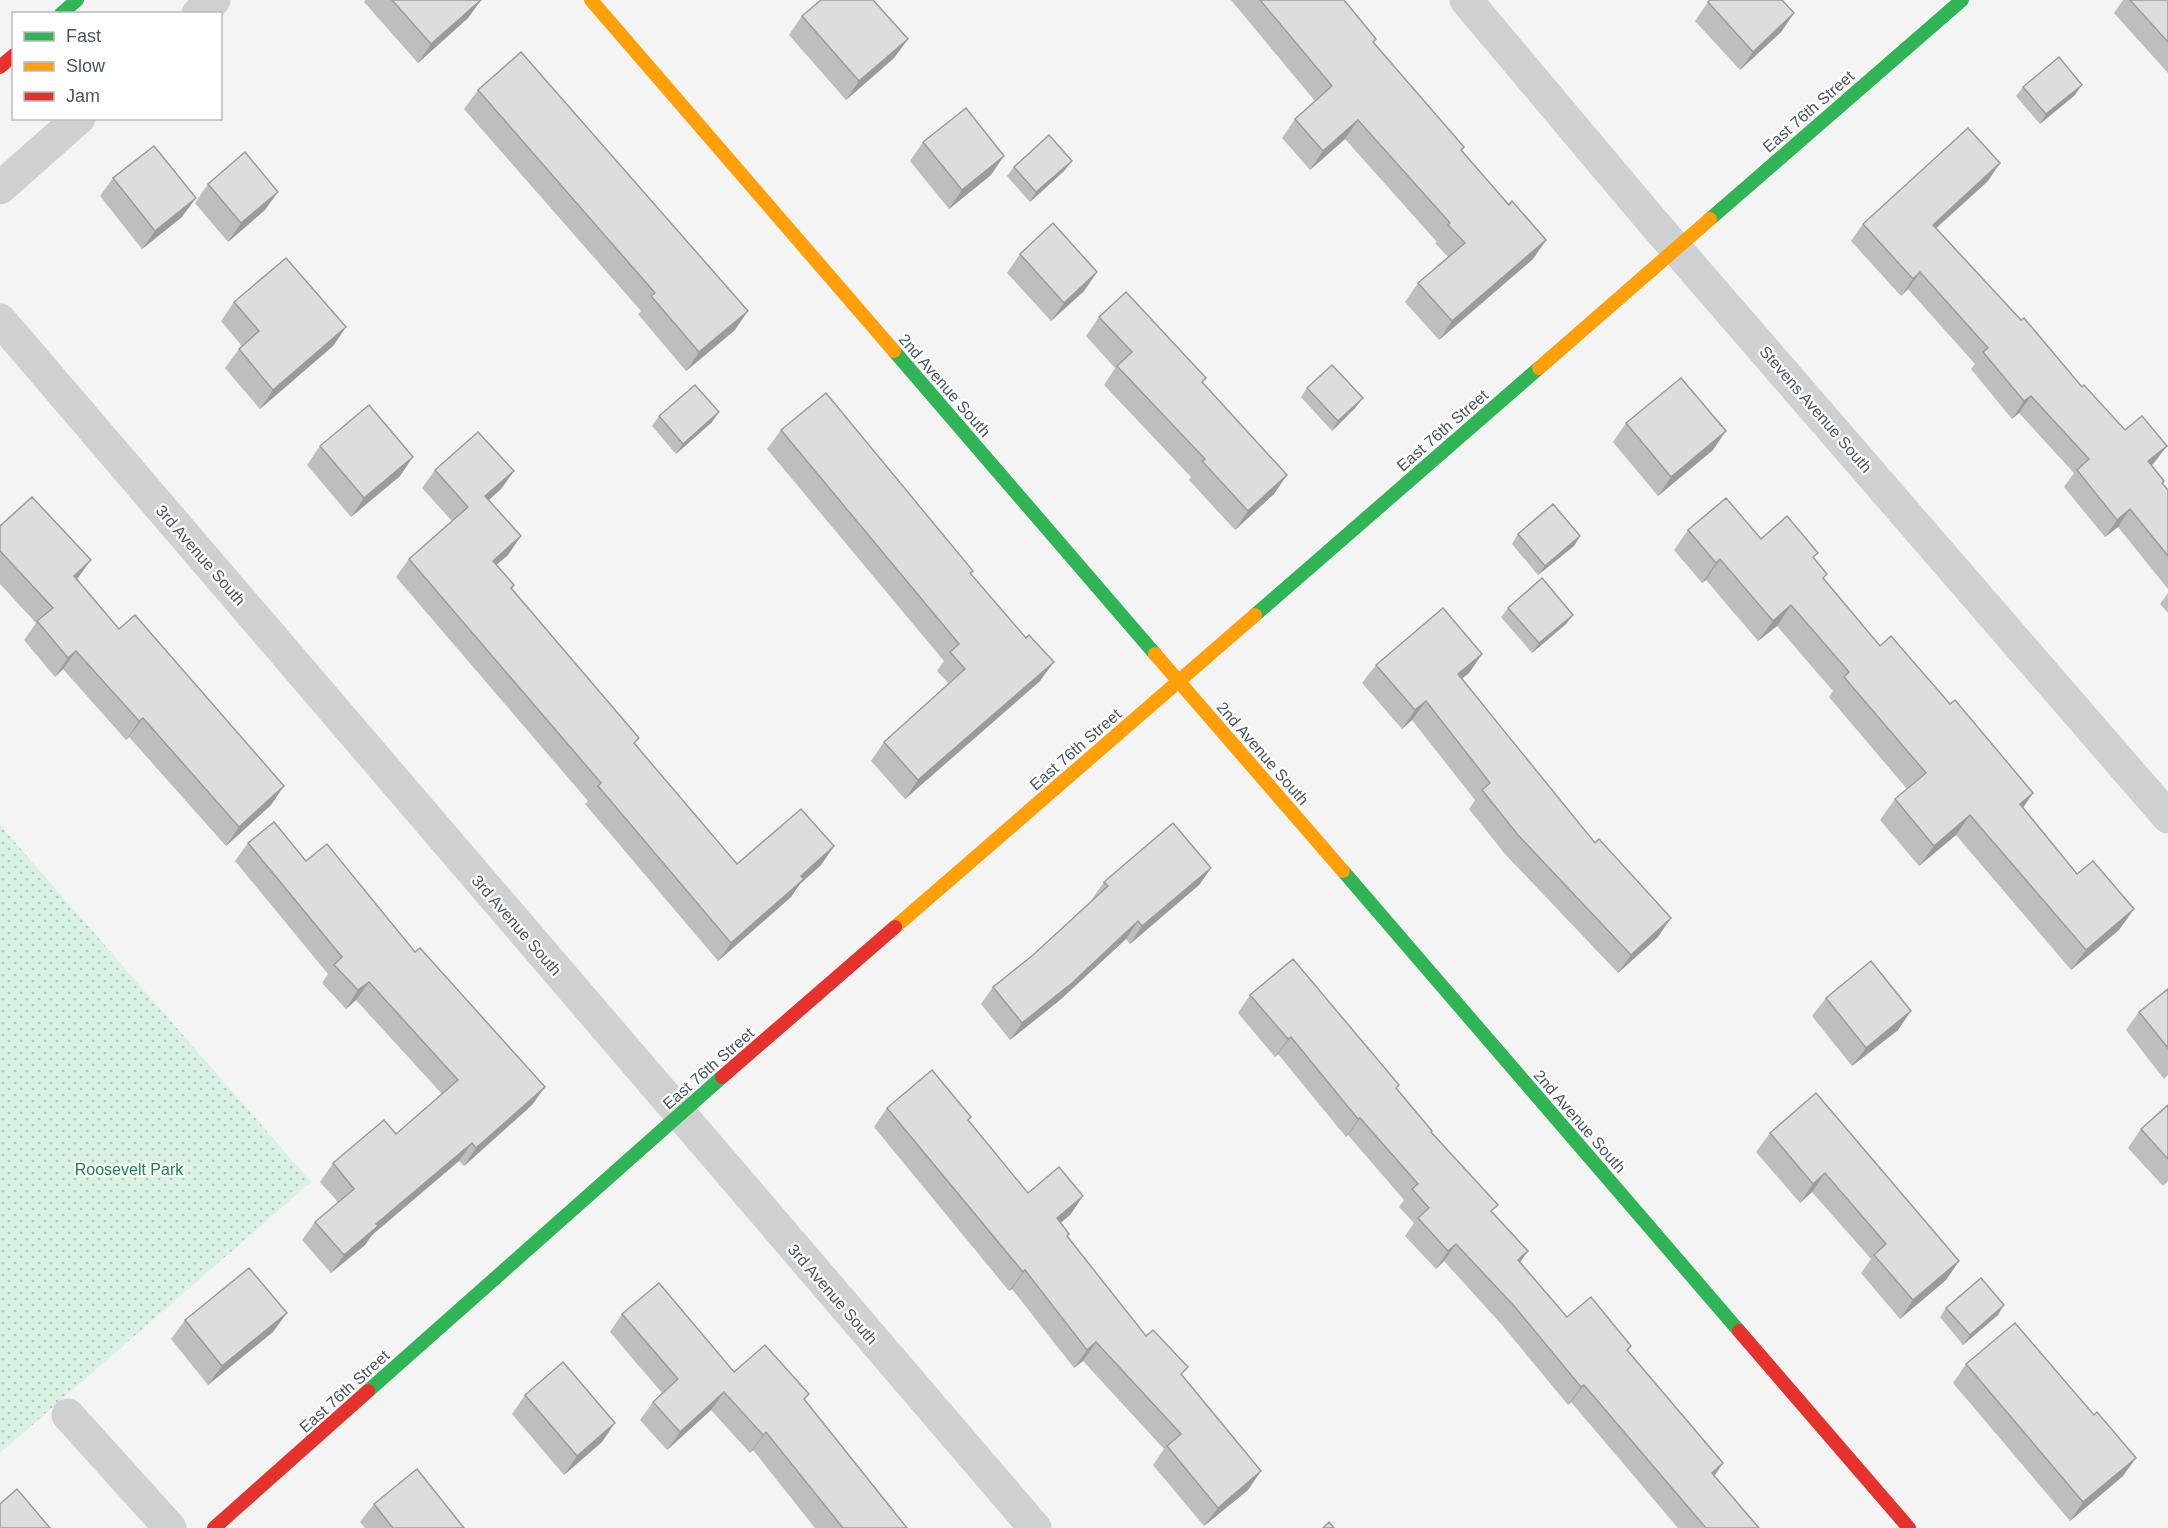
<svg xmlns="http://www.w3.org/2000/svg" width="2168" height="1528" viewBox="0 0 2168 1528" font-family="Arial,sans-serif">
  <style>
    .park { fill: url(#park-dots) }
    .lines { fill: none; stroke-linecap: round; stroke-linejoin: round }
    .street { stroke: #ced0d2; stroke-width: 33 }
    .fast { stroke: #30b455; stroke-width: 14 }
    .slow { stroke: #ff9f0a; stroke-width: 14 }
    .jam { stroke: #e5322d; stroke-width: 14 }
    .wall { fill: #bebebf }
    .shaded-wall { fill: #9b9b9b }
    .building { fill: #ddddde; stroke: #9b9b9b; stroke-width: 1.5 }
    .labels { text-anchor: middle; stroke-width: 4.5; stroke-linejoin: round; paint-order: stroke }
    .street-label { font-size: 16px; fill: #4a5661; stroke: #fff }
    .park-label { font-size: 16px; fill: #17864f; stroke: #fff }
  </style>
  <defs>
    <pattern id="park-dots" width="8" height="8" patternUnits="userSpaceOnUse" patternTransform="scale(1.5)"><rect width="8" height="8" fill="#d9f2e3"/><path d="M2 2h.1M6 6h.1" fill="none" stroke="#b2c7bb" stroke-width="1.8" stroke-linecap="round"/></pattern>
  </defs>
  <rect width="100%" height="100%" fill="#f4f4f4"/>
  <!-- park -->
  <polygon class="park" points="0,825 311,1182 0,1453"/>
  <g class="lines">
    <!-- street -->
    <g class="street">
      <polyline points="1466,0 1646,214 2168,817"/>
      <polyline points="198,14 214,0"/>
      <polyline points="0,188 79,118"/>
      <polyline points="0,320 1035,1528"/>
      <polyline points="68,1415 170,1528"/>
    </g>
    <!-- fast -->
    <g class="fast">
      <polyline points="61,14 77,0"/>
      <polyline points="1710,219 1962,0"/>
      <polyline points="894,351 1155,654"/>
      <polyline points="1255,615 1539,368"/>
      <polyline points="1343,871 1739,1331"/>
      <polyline points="368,1391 722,1077"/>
    </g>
    <!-- slow -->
    <g class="slow">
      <polyline points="591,0 894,351"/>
      <polyline points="1539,368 1710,219"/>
      <polyline points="1155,654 1343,871"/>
      <polyline points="895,927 1255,615"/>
    </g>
    <!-- jam -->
    <g class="jam">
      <polyline points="0,67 14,55"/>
      <polyline points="722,1077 895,927"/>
      <polyline points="1739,1331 1909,1528"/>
      <polyline points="214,1528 368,1391"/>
    </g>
  </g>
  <!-- wall -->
  <g class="wall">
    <polygon points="365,0 481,0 468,18 418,63 364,2"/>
    <polygon points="1231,0 1344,0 1374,43 1462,151 1509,205 1546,240 1533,259 1439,340 1405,302 1418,283 1448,257 1435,243 1437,242 1345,139 1310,170 1282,138 1295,119 1315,101"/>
    <polygon points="2123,0 2168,0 2168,73 2114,13"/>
    <polygon points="1708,2 1794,13 1781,32 1740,70 1695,21"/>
    <polygon points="802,16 908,39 894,58 846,100 789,35"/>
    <polygon points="2023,87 2075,95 2040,124 2016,96"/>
    <polygon points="478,90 735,330 686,371 638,314 641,311 464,109"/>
    <polygon points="923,142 991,175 949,209 910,161"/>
    <polygon points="1014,167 1065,170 1030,202 1007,176"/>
    <polygon points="113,178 182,217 142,249 100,196"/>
    <polygon points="1988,181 1936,228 2082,387 2154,463 2152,465 2164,481 2162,484 2168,490 2168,589 2118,527 2105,537 2064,487 2074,473 2019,413 2012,419 1971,369 1975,364 1908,289 1901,296 1851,241 1863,224"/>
    <polygon points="208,184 265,210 228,242 195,203"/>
    <polygon points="1020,254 1097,272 1084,291 1051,321 1007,273"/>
    <polygon points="234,302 346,327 333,346 260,409 225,368 239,349 242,346 221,321"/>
    <polygon points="1099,317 1203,383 1274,494 1235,530 1189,480 1191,477 1104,385 1115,368 1086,336"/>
    <polygon points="1307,388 1356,407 1332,431 1301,397"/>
    <polygon points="659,416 712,422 676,454 652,426"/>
    <polygon points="1626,423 1713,450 1658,496 1613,442"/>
    <polygon points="781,430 973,571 971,574 1040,681 905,799 871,761 884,742 949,684 937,671 944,661 767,449"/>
    <polygon points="320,446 400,476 351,517 307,465"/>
    <polygon points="435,470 514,471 501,489 489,500 508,555 496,565 514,585 512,589 635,744 737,864 834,846 821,865 800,884 791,897 718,961 585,804 588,801 396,577 409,559 452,521 422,488"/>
    <polygon points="0,526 77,579 119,629 271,805 226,846 129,737 126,740 63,669 55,677 24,640 36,623 0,584"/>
    <polygon points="1688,530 1761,539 1814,558 1824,579 1880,646 2023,808 2119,930 2071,970 1956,835 1919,866 1880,820 1895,799 1907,789 1829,697 1833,691 1777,626 1758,641 1706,580 1702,583 1674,550"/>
    <polygon points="1518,534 1580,536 1574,546 1538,575 1512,544"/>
    <polygon points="2168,593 2168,613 2160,604"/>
    <polygon points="1508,608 1573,615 1566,624 1532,653 1501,617"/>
    <polygon points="1482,654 1469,673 1462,678 1658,937 1618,973 1505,854 1469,809 1475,800 1412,720 1402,729 1362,683 1376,665"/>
    <polygon points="248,843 306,861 532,1105 464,1166 459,1161 372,1235 365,1245 331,1273 302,1240 315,1222 338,1202 320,1182 333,1163 396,1134 442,1094 356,1000 346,1009 322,983 328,974 235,861"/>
    <polygon points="1211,868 1199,885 1130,944 1126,939 1060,1000 1010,1040 981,1004 993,987 1033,955 1093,900 1092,899 1104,882"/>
    <polygon points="2168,989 2168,1075 2164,1079 2126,1030 2139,1012"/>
    <polygon points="1250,995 1396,1089 1432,1131 1431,1132 1493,1213 1528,1251 1520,1262 1567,1317 1631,1346 1628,1351 1723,1463 1714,1475 1759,1528 1678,1528 1571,1402 1568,1405 1502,1325 1444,1261 1436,1269 1405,1236 1414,1223 1399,1207 1404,1200 1348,1135 1346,1137 1278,1054 1275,1057 1238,1013"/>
    <polygon points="1826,998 1898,1030 1852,1066 1812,1016"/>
    <polygon points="2168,1105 2168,1181 2163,1186 2128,1148 2141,1129"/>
    <polygon points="887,1108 968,1121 1028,1193 1083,1196 1070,1215 1060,1223 1067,1236 1146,1336 1182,1375 1248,1490 1204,1526 1153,1465 1164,1449 1083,1361 1074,1368 1012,1289 1009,1291 874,1127"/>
    <polygon points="1770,1133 1959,1261 1946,1280 1900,1319 1861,1273 1871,1259 1812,1192 1800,1203 1756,1152"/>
    <polygon points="1946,1308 1998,1315 1963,1345 1940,1317"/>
    <polygon points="622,1314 734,1372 805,1400 907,1528 815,1528 753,1450 750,1453 711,1410 667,1450 640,1420 653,1402 662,1393 610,1332"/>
    <polygon points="185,1320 273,1332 208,1385 171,1339"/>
    <polygon points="1966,1364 2123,1476 2070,1521 1953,1383"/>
    <polygon points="525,1395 602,1442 564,1475 512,1414"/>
    <polygon points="374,1504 464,1528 365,1528 360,1522"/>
  </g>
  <!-- shaded-wall -->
  <g class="shaded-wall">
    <polygon points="481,0 468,18 418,63 431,44"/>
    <polygon points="1794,13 1781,32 1740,70 1753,52"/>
    <polygon points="908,39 894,58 846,100 859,81"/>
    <polygon points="2082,85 2075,95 2040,124 2046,114"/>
    <polygon points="1358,120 1345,139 1310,170 1323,151"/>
    <polygon points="1004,156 991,175 949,209 962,190"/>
    <polygon points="1072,161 1065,170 1030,202 1036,192"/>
    <polygon points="2000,163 1988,181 1921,242 1933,225"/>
    <polygon points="278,192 265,210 228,242 241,223"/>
    <polygon points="196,198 182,217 142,249 155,231"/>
    <polygon points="1546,240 1533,259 1439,340 1452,321"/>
    <polygon points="1097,272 1084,291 1051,321 1064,303"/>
    <polygon points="1920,272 1908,289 1901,296 1913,279"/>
    <polygon points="748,311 735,330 686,371 699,352"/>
    <polygon points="346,327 333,346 260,409 273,390"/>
    <polygon points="2031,396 2019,413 2012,419 2024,401"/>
    <polygon points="1363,398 1356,407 1332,431 1338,421"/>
    <polygon points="719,412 712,422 676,454 683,444"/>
    <polygon points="1726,431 1713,450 1658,496 1671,477"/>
    <polygon points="2167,446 2154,463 2136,478 2148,461"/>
    <polygon points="413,457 400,476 351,517 364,498"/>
    <polygon points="514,471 501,489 473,514 485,496"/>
    <polygon points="1287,475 1274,494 1235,530 1248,511"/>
    <polygon points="2130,509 2118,527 2105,537 2117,520"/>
    <polygon points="521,536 508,555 480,579 493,561"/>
    <polygon points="1580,536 1574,546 1538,575 1545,566"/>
    <polygon points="1720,559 1706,580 1702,583 1716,563"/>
    <polygon points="91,560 77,579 61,594 74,576"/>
    <polygon points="1791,605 1777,626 1758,641 1773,621"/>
    <polygon points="1573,615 1566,624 1532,653 1539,643"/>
    <polygon points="76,651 63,669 55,677 68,658"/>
    <polygon points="1482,654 1469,673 1445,692 1458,674"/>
    <polygon points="1054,662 1040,681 905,799 918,780"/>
    <polygon points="1426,701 1412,720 1402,729 1415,710"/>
    <polygon points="143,718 129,737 126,740 139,721"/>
    <polygon points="284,786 271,805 226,846 239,827"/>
    <polygon points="2033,793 2019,814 2020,804"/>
    <polygon points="1970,815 1956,835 1919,866 1934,846"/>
    <polygon points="834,846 821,865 800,884 791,897 718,961 731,943 801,876"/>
    <polygon points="1211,868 1199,885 1130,944 1142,926"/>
    <polygon points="2134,909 2119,930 2071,970 2086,950"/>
    <polygon points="1671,918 1658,937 1618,973 1631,955"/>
    <polygon points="1138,921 1126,939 1060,1000 1010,1040 1022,1023"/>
    <polygon points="369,982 356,1000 346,1009 358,990"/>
    <polygon points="1911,1011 1898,1030 1852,1066 1866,1048"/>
    <polygon points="1291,1037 1278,1054 1275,1057 1288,1039"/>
    <polygon points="545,1087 532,1105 464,1166 476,1148"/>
    <polygon points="1360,1118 1348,1135 1346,1137 1358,1119"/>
    <polygon points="472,1143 459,1161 372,1235 365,1245 331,1273 344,1255 376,1224"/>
    <polygon points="1825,1173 1812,1192 1800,1203 1813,1184"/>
    <polygon points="1083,1196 1070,1215 1044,1237 1057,1218"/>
    <polygon points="1456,1244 1444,1261 1436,1269 1448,1251"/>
    <polygon points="1528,1251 1515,1269 1518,1260"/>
    <polygon points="1959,1261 1946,1280 1900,1319 1913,1300"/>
    <polygon points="1025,1270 1012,1289 1009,1291 1023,1272"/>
    <polygon points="2004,1305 1998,1315 1963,1345 1970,1335"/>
    <polygon points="287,1313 273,1332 208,1385 222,1366"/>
    <polygon points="1096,1342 1083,1361 1074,1368 1087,1350"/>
    <polygon points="1584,1385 1571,1402 1568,1405 1581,1387"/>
    <polygon points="724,1392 711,1410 667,1450 680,1432"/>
    <polygon points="615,1423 602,1442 564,1475 577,1456"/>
    <polygon points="766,1432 753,1450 750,1453 763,1435"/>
    <polygon points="2136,1458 2123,1476 2070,1521 2083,1502"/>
    <polygon points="1723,1463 1711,1481 1712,1473"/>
    <polygon points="1261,1471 1248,1490 1204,1526 1218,1508"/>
  </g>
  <!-- building -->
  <g class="building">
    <polygon points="392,0 481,0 431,44"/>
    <polygon points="821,0 873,0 908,39 859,81 802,16"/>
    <polygon points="1260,0 1344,0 1376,39 1373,42 1464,147 1461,150 1509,205 1512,201 1546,240 1452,321 1418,283 1465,243 1448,225 1450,223 1358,120 1323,151 1295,119 1332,86"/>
    <polygon points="1710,0 1782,0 1794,13 1753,52 1708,2"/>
    <polygon points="2130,0 2168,0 2168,42"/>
    <polygon points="521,52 748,311 699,352 651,296 655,293 478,90"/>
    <polygon points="2059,57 2082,85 2046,114 2023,87"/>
    <polygon points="966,108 1004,156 962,190 923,142"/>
    <polygon points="1968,128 2000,163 1933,225 2021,320 2024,318 2082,387 2084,385 2125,430 2142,416 2167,446 2148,461 2164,481 2162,483 2168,490 2168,556 2130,509 2117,520 2077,470 2089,459 2031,396 2024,401 1983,352 1988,348 1920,272 1913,279 1863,224"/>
    <polygon points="1049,135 1072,161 1036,192 1014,167"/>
    <polygon points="154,146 196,198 155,231 113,178"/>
    <polygon points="245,152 278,192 241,223 208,184"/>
    <polygon points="1053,223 1097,272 1064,303 1020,254"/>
    <polygon points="286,258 346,327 273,390 239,349 259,331 234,302"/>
    <polygon points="1126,292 1206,378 1202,382 1287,475 1248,511 1202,461 1205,459 1117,366 1132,352 1099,317"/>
    <polygon points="1332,365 1363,398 1338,421 1307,388"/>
    <polygon points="1681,378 1726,431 1671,477 1626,423"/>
    <polygon points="695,385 719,412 683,444 659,416"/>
    <polygon points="826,393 973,571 970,573 1026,638 1029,635 1054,662 918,780 884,742 965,669 950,652 959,644 781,430"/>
    <polygon points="369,405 413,457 364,498 320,446"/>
    <polygon points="478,432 514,471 485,496 521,536 493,561 514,585 511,588 639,738 634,743 737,864 801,809 834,846 801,876 804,879 731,943 598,786 601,783 409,559 468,507 435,470"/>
    <polygon points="32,497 91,560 74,576 119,629 135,615 284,786 239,827 143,718 139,721 76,651 68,658 37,621 53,608 0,551 0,526"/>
    <polygon points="1726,498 1761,539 1787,516 1818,553 1813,557 1827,574 1823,578 1880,646 1891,636 1950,704 1955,700 2033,793 2020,804 2077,874 2093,861 2134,909 2086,950 1970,815 1934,846 1895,799 1926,773 1844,677 1849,672 1791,605 1773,621 1720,559 1716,563 1688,530"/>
    <polygon points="1553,504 1580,536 1545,566 1518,534"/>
    <polygon points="1542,578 1573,615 1539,643 1508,608"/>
    <polygon points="1443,608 1482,654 1458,674 1595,843 1599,839 1671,918 1631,955 1518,835 1482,790 1490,783 1426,701 1415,710 1376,665"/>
    <polygon points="274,822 306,861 327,844 415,952 420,948 545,1087 476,1148 472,1143 376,1224 378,1226 344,1255 315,1222 354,1189 333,1163 384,1120 396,1134 458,1080 369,982 358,990 334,965 342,957 248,843"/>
    <polygon points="1173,823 1211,868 1142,926 1138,921 1072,983 1022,1023 993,987 1033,955 1108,886 1104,882"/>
    <polygon points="1293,959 1399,1085 1396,1088 1432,1131 1431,1132 1498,1205 1491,1211 1528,1251 1518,1260 1567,1317 1591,1297 1631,1346 1627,1350 1723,1463 1712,1473 1759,1528 1706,1528 1584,1385 1581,1387 1515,1307 1456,1244 1448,1251 1418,1218 1429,1208 1412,1189 1418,1184 1360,1118 1358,1119 1291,1037 1288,1039 1250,995"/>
    <polygon points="1871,961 1911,1011 1866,1048 1826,998"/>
    <polygon points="2168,989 2168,1048 2139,1012"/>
    <polygon points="932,1070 971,1117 968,1120 1028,1193 1059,1167 1083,1196 1057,1218 1069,1234 1067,1236 1146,1336 1153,1330 1188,1367 1181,1374 1261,1471 1218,1508 1167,1446 1181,1434 1096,1342 1087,1350 1025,1270 1023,1272 887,1108"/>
    <polygon points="1816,1093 1959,1261 1913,1300 1874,1255 1886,1244 1825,1173 1813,1184 1770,1133"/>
    <polygon points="2168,1105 2168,1159 2141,1129"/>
    <polygon points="249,1268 287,1313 222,1366 185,1320"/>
    <polygon points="1981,1278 2004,1305 1970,1335 1946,1308"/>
    <polygon points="659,1283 734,1372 765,1345 809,1394 804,1399 907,1528 843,1528 766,1432 763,1435 724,1392 680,1432 653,1402 678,1379 622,1314"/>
    <polygon points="2015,1323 2094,1415 2097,1412 2136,1458 2083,1502 1966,1364"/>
    <polygon points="563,1362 615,1423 577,1456 525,1395"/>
    <polygon points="417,1469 464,1528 393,1528 374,1504"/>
    <polygon points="17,1489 50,1528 0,1528 0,1504"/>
    <polygon points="1329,1522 1334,1528 1323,1528"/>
  </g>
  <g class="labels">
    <!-- street labels -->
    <g class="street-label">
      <text transform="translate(1808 111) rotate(-41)" y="6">East 76th Street</text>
      <text transform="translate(945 385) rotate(49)" y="6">2nd Avenue South</text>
      <text transform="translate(1816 409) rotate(49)" y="6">Stevens Avenue South</text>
      <text transform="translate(1442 430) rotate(-41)" y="6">East 76th Street</text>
      <text transform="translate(201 555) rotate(49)" y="6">3rd Avenue South</text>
      <text transform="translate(1075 749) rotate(-41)" y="6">East 76th Street</text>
      <text transform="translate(1263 753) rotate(49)" y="6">2nd Avenue South</text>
      <text transform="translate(517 925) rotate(49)" y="6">3rd Avenue South</text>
      <text transform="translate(708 1068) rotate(-41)" y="6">East 76th Street</text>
      <text transform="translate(1580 1121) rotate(49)" y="6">2nd Avenue South</text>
      <text transform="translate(833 1294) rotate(49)" y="6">3rd Avenue South</text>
      <text transform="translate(344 1391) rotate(-42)" y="6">East 76th Street</text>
    </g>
    <!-- park labels -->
    <g class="park-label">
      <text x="129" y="1175">Roosevelt Park</text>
    </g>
  </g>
  <!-- legend -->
  <rect x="12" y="12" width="210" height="108" fill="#ffffff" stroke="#b7bbc0" stroke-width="1.5"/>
  <rect x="24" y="32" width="30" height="9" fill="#30b455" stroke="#b7bbc0" stroke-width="1.5"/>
  <text x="66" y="42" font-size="18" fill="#4a5661">Fast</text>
  <rect x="24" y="62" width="30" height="9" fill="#ff9f0a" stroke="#b7bbc0" stroke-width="1.5"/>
  <text x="66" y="72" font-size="18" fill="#4a5661">Slow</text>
  <rect x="24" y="92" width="30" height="9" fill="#e5322d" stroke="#b7bbc0" stroke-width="1.5"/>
  <text x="66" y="102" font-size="18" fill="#4a5661">Jam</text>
</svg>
